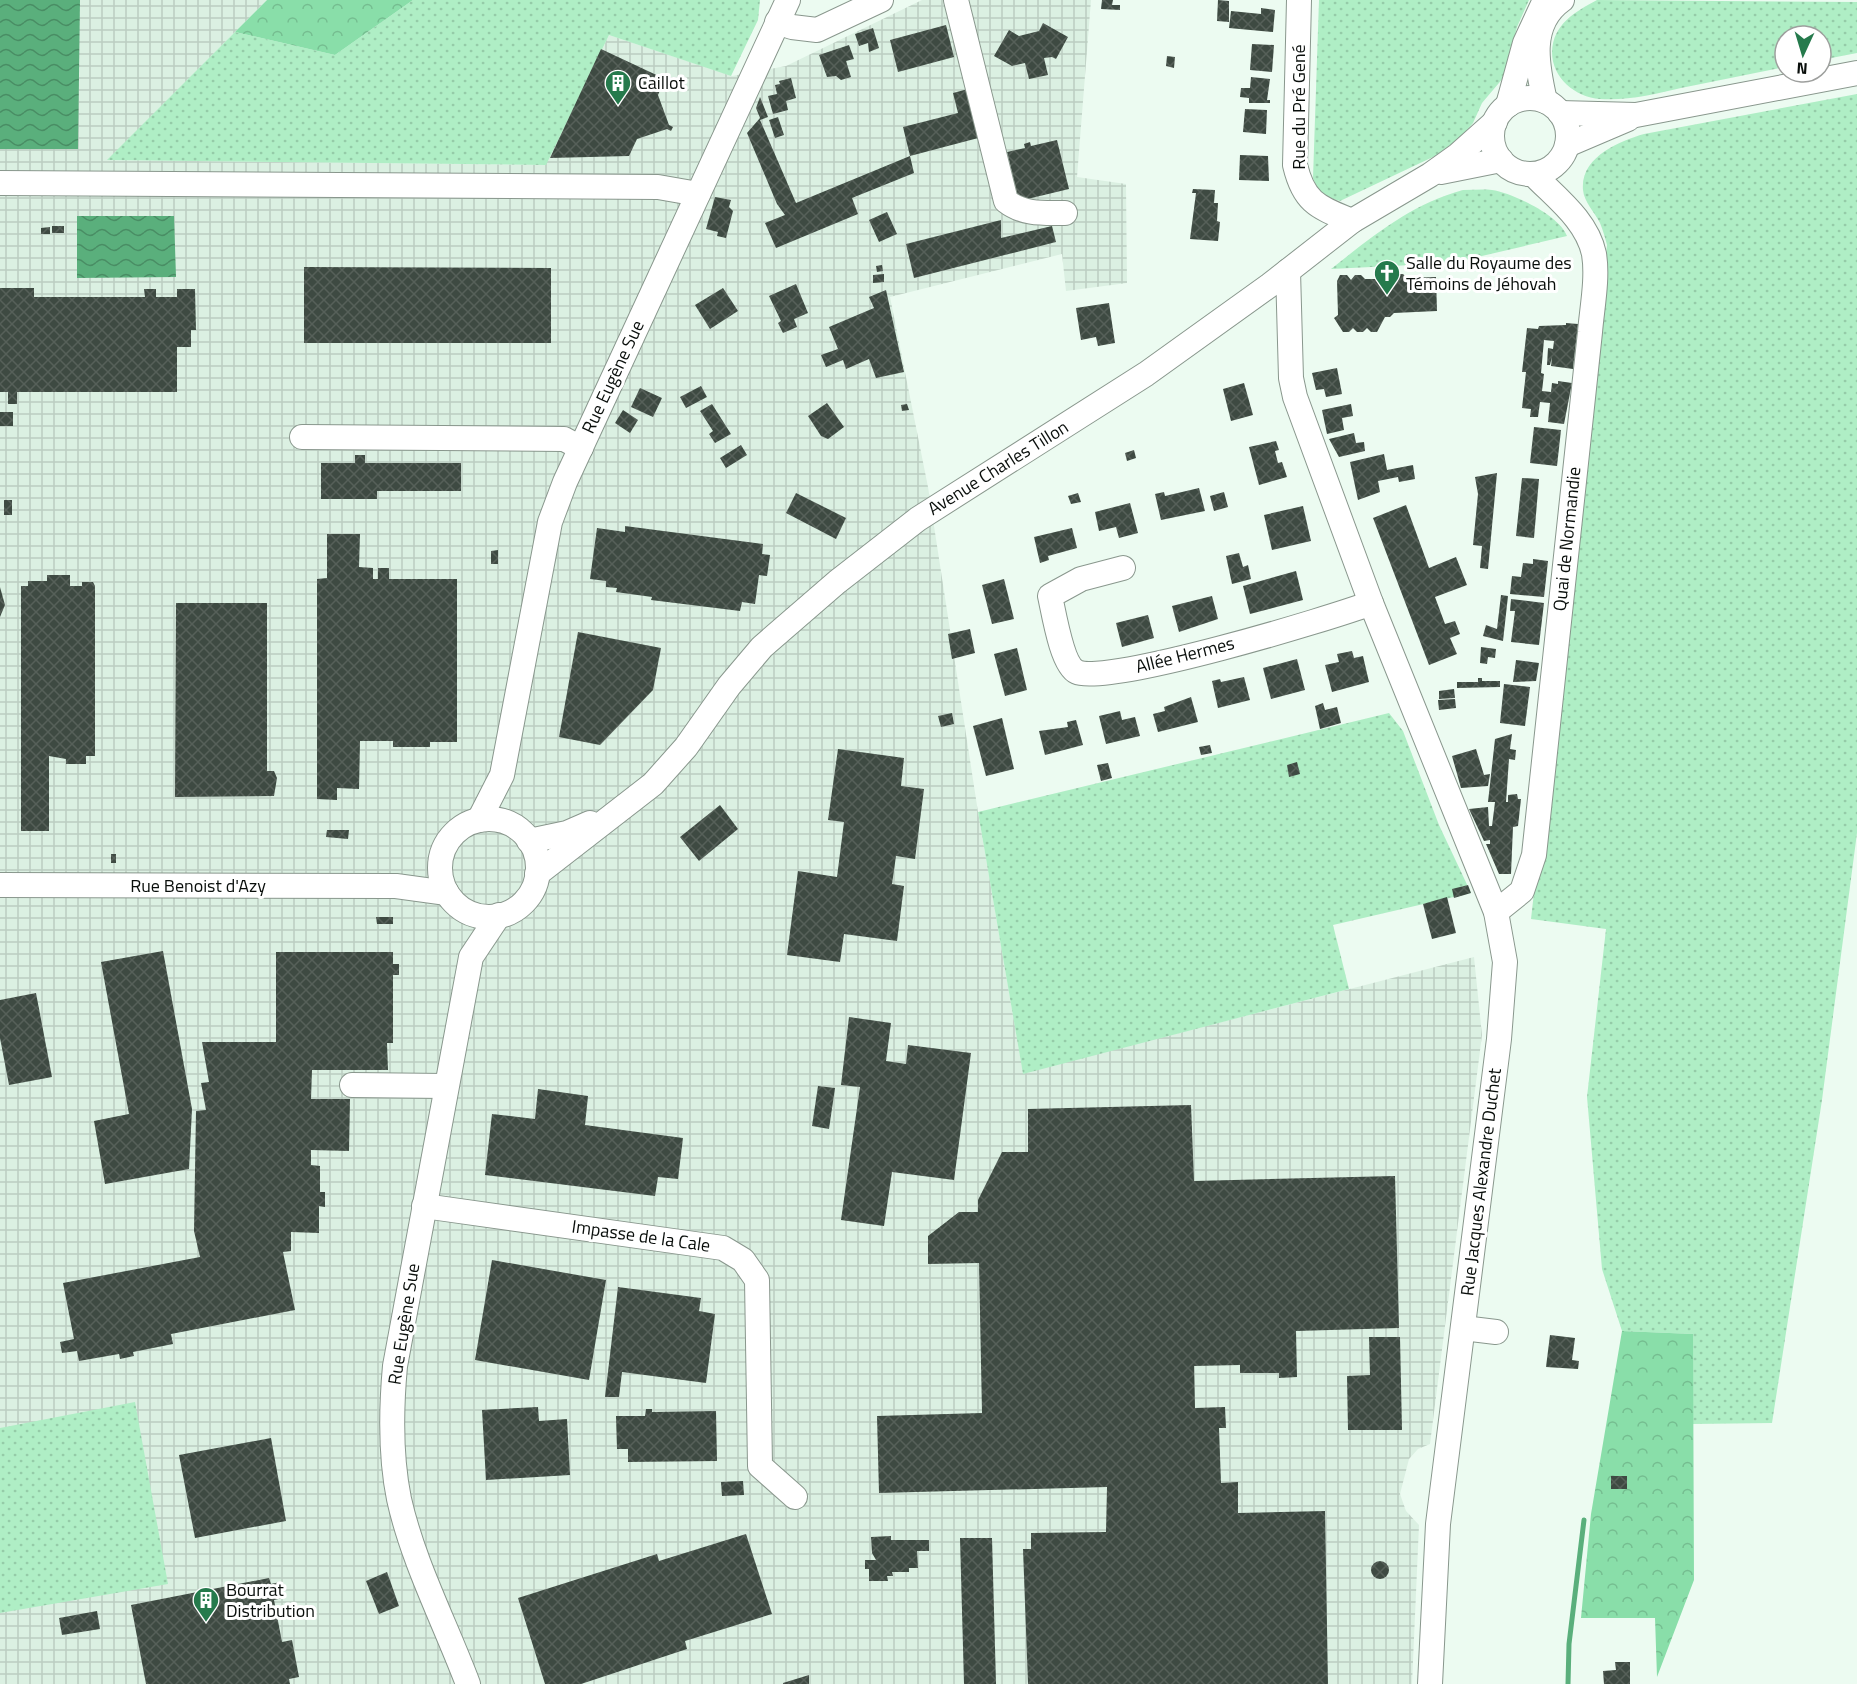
<svg xmlns="http://www.w3.org/2000/svg" width="1857" height="1684" viewBox="0 0 1857 1684" font-family="'Titillium Web',sans-serif">
  <style>
    .industrial { fill: url(#industrial-grid) }
    .grass { fill: url(#grass-dots) }
    .forest { fill: url(#forest-crowns) }
    .water { fill: url(#water-waves) }
    .lines { fill: none; stroke-linecap: round; stroke-linejoin: round }
    .stream { stroke: #5aaf7c; stroke-width: 5 }
    .building { fill: url(#building-cross-hatch) }
    .minor-casing { stroke: #89978d; stroke-width: 26 }
    .minor { stroke: #fff; stroke-width: 24 }
    .labels { text-anchor: middle; stroke-width: 6; stroke-linejoin: round; paint-order: stroke }
    .poi-label { font-size: 18px; fill: #090e0b; stroke: #fff; text-anchor: start }
    .street-label { font-size: 18px; fill: #090e0b; stroke: #fff }
  </style>
  <defs>
    <pattern id="industrial-grid" width="8" height="8" patternUnits="userSpaceOnUse" patternTransform="scale(1.5)"><rect width="8" height="8" fill="#dbf0e2"/><path d="M0 4h8M4 0v8" fill="none" stroke="#bbcdc1"/></pattern>
    <pattern id="grass-dots" width="8" height="8" patternUnits="userSpaceOnUse" patternTransform="scale(1.5)"><rect width="8" height="8" fill="#afeec5"/><path d="M2 2h.1M6 6h.1" fill="none" stroke="#95cba8" stroke-width="1.8" stroke-linecap="round"/></pattern>
    <pattern id="forest-crowns" width="20" height="18" patternUnits="userSpaceOnUse" patternTransform="scale(1.5)"><rect width="20" height="18" fill="#89dea9"/><path d="M2 6a3 3 0 1 1 6 0M12 15a3 3 0 1 1 6 0" fill="none" stroke="#75bd90"/></pattern>
    <pattern id="water-waves" width="16" height="10" patternUnits="userSpaceOnUse" patternTransform="scale(1.5)"><rect width="16" height="10" fill="#5aaf7c"/><path d="M0 5q4-4 8 0t8 0" fill="none" stroke="#498d64"/></pattern>
    <pattern id="building-cross-hatch" width="8" height="8" patternUnits="userSpaceOnUse" patternTransform="scale(1.5)"><rect width="8" height="8" fill="#3e4a42"/><path d="M0 0l8 8M0 8l8-8" fill="none" stroke="#566059"/></pattern>
  </defs>
  <rect width="100%" height="100%" fill="#ecfbf1"/>
  <!-- industrial -->
  <polygon class="industrial" points="0,0 267,0 108,160 545,165 609,35 732,76 786,66 922,0 1091,0 1077,177 1126,184 1127,283 1066,291 1062,254 890,297 928,487 978,812 1023,1073 1474,957 1482,1035 1430,1444 1418,1449 1409,1459 1400,1494 1406,1511 1419,1525 1412,1684 0,1684"/>
  <!-- grass -->
  <g class="grass">
    <polygon points="413,0 760,0 758,20 731,76 609,35 546,165 107,160 235,32 335,55"/>
    <polygon points="1319,0 1529,0 1517,27 1504,77 1482,103 1473,123 1460,138 1435,156 1340,201 1320,195 1313,178"/>
    <path d="M1597,0L1857,2V53L1821,60V36H1785V67C1750,74 1716,81 1681,88C1655,94 1627,101 1600,99C1575,97 1552,78 1552,52C1553,24 1575,12 1597,0Z"/>
    <path d="M1857,94V833L1822,1100L1772,1423L1693,1424V1334L1622,1331L1602,1269L1587,1097L1606,929L1531,919L1607,245C1605,238 1603,230 1600,223C1595,213 1584,202 1583,190C1580,157 1620,141 1644,134Z"/>
    <path d="M1463,190C1473,190 1483,189 1492,190C1513,193 1560,216 1567,236L1452,263L1331,269C1373,236 1411,204 1463,190Z"/>
    <polygon points="1389,713 1403,731 1439,825 1471,893 1333,925 1349,989 1023,1074 978,812"/>
    <polygon points="135,1402 168,1584 0,1613 0,1428"/>
  </g>
  <!-- forest -->
  <g class="forest">
    <polygon points="267,0 413,0 335,55 235,32"/>
    <polygon points="1622,1331 1693,1334 1694,1580 1657,1677 1655,1618 1581,1618 1591,1514"/>
  </g>
  <!-- water -->
  <g class="water">
    <polygon points="0,0 80,0 78,149 0,149"/>
    <polygon points="77,216 174,216 176,277 77,278"/>
  </g>
  <g class="lines">
    <!-- stream -->
    <polyline class="stream" points="1568,1684 1569,1644 1584,1520"/>
  </g>
  <!-- building -->
  <g class="building">
    <polygon points="1102,0 1113,0 1112,5 1120,5 1120,10 1101,9"/>
    <polygon points="1218,0 1229,1 1229,22 1217,21"/>
    <polygon points="1261,8 1275,10 1273,32 1229,28 1231,11 1261,14"/>
    <polygon points="1043,23 1068,37 1056,59 1052,57 1044,58 1048,75 1029,79 1025,63 1012,66 994,56 1009,30 1019,36 1039,31"/>
    <polygon points="946,25 954,57 898,72 890,40"/>
    <polygon points="873,28 879,48 869,52 868,43 859,46 855,34"/>
    <polygon points="1252,44 1274,45 1272,72 1250,70"/>
    <polygon points="849,45 854,59 846,61 851,77 841,80 836,76 827,77 819,55"/>
    <polygon points="601,49 665,79 658,95 669,125 673,127 671,131 667,129 637,139 629,156 550,158"/>
    <polygon points="1167,56 1175,57 1174,68 1166,66"/>
    <polygon points="1251,77 1270,79 1267,100 1270,100 1270,103 1249,103 1249,98 1240,97 1241,88 1250,88"/>
    <polygon points="791,78 796,98 786,101 788,110 773,114 768,96 777,94 775,85 780,84 779,81"/>
    <polygon points="968,89 982,137 910,156 903,127 958,113 953,93"/>
    <polygon points="760,97 768,117 760,120 796,203 910,156 914,173 852,198 858,214 776,248 765,223 785,215 777,204 747,133 760,118 756,108"/>
    <polygon points="1245,109 1267,110 1266,134 1243,132"/>
    <polygon points="778,117 784,135 775,138 769,120"/>
    <polygon points="1057,140 1069,189 1019,201 1007,152 1025,148 1024,144 1030,142 1031,146"/>
    <polygon points="1240,155 1268,156 1269,181 1239,180"/>
    <polygon points="1193,189 1215,190 1214,203 1218,203 1217,221 1220,222 1218,241 1190,239 1196,193 1192,193"/>
    <polygon points="715,197 731,200 729,207 733,211 726,238 717,236 718,232 706,229"/>
    <polygon points="887,212 897,234 879,242 869,220"/>
    <polygon points="1001,220 1001,238 1052,226 1056,242 914,278 906,244"/>
    <rect x="52" y="226" width="12" height="7"/>
    <polygon points="50,227 50,234 41,234 41,228"/>
    <polygon points="882,265 883,271 877,272 876,266"/>
    <polygon points="304,267 551,268 551,343 304,343"/>
    <polygon points="884,274 884,282 873,283 873,275"/>
    <polygon points="1383,274 1389,274 1393,279 1397,274 1403,274 1407,278 1436,277 1437,311 1394,313 1390,317 1385,317 1377,332 1371,332 1367,328 1363,332 1357,332 1353,328 1349,332 1343,332 1334,318 1338,315 1337,281 1340,275 1347,275 1351,280 1355,275 1361,275 1365,279 1380,279"/>
    <polygon points="796,284 808,313 794,319 797,327 783,333 778,323 781,321 769,296"/>
    <polygon points="0,288 34,288 34,297 145,297 144,289 156,289 156,297 177,297 177,289 195,289 196,330 191,330 191,347 177,347 177,392 17,392 17,404 8,404 8,392 0,392"/>
    <polygon points="723,288 738,311 710,329 695,305"/>
    <polygon points="886,290 904,372 876,378 869,359 846,369 843,360 826,367 821,355 838,349 829,327 874,308 869,297"/>
    <polygon points="1109,303 1115,343 1098,346 1096,337 1081,340 1076,308"/>
    <polygon points="1566,323 1578,324 1573,369 1551,366 1552,357 1550,365 1547,365 1548,348 1553,349 1554,341 1544,340 1541,373 1544,374 1542,391 1551,392 1552,383 1558,384 1558,381 1572,383 1564,424 1548,422 1550,403 1540,402 1538,417 1530,417 1531,409 1522,408 1526,372 1522,372 1527,328 1538,329 1539,326 1566,325"/>
    <polygon points="1337,368 1342,394 1326,397 1324,389 1316,390 1312,373"/>
    <polygon points="1244,383 1253,415 1231,421 1223,389"/>
    <polygon points="701,386 707,397 686,408 680,397"/>
    <polygon points="640,388 662,398 653,417 631,407"/>
    <polygon points="827,403 844,427 828,439 821,436 808,416"/>
    <polygon points="712,404 731,434 715,443 709,434 713,431 700,411"/>
    <polygon points="907,404 909,410 902,411 901,405"/>
    <polygon points="1351,404 1353,416 1342,418 1344,430 1327,434 1322,410"/>
    <polygon points="623,410 638,420 630,433 615,423"/>
    <rect x="0" y="412" width="13" height="14"/>
    <polygon points="1534,427 1561,430 1557,466 1530,463"/>
    <polygon points="1354,433 1356,443 1364,442 1365,451 1339,457 1329,439"/>
    <polygon points="1276,441 1279,450 1275,451 1278,463 1282,462 1287,477 1259,485 1249,447"/>
    <polygon points="741,445 747,455 726,468 720,458"/>
    <polygon points="1134,450 1136,458 1127,461 1125,453"/>
    <polygon points="1384,454 1387,470 1413,465 1415,479 1399,482 1398,477 1378,481 1380,492 1358,500 1350,462"/>
    <polygon points="355,455 365,455 365,463 461,463 461,491 377,491 377,499 321,499 321,463 355,463"/>
    <polygon points="1497,473 1488,569 1480,568 1482,546 1473,545 1478,494 1475,477"/>
    <polygon points="1522,478 1539,479 1534,538 1516,536"/>
    <polygon points="1199,488 1205,511 1161,520 1155,494 1164,492 1165,496"/>
    <polygon points="1224,492 1228,507 1214,511 1210,496"/>
    <polygon points="796,493 846,518 836,539 786,513"/>
    <polygon points="1078,493 1081,502 1071,504 1068,496"/>
    <rect x="4" y="500" width="8" height="15"/>
    <polygon points="1130,503 1138,533 1119,538 1116,527 1099,531 1095,512"/>
    <polygon points="1406,505 1429,568 1456,557 1467,585 1435,597 1445,624 1455,621 1460,634 1450,638 1457,654 1429,665 1373,518"/>
    <polygon points="1303,506 1311,541 1272,550 1264,515"/>
    <polygon points="625,526 763,544 762,554 770,555 767,576 759,575 755,604 742,602 740,611 651,600 652,597 616,592 617,588 606,587 606,581 590,579 597,528 625,532"/>
    <polygon points="1072,528 1077,548 1048,556 1049,560 1040,563 1034,537"/>
    <polygon points="327,534 360,534 359,567 373,568 373,579 378,579 378,568 389,568 389,579 457,579 457,742 430,742 430,747 393,747 393,741 360,741 359,789 337,788 337,800 317,799 317,579 327,578"/>
    <polygon points="498,550 498,564 491,564 491,551"/>
    <polygon points="1239,553 1243,567 1248,565 1251,579 1232,584 1226,556"/>
    <polygon points="1533,559 1548,561 1544,597 1510,594 1512,576 1521,577 1523,563 1533,564"/>
    <polygon points="1296,571 1303,600 1250,614 1243,586"/>
    <polygon points="47,575 70,575 70,586 82,586 82,582 93,582 95,586 95,756 86,756 86,764 66,764 66,759 49,756 49,831 21,831 21,586 28,586 28,581 47,581"/>
    <polygon points="1004,579 1014,619 992,624 982,585"/>
    <polygon points="0,587 5,605 0,617"/>
    <polygon points="1501,595 1508,596 1503,641 1483,636 1486,625 1497,629"/>
    <polygon points="1212,596 1218,619 1179,632 1172,606"/>
    <polygon points="1511,599 1544,603 1539,645 1511,642 1515,611 1510,611"/>
    <polygon points="176,603 267,603 267,771 274,771 277,778 274,796 175,797"/>
    <polygon points="1148,615 1154,638 1122,647 1116,623"/>
    <polygon points="970,629 975,653 952,659 948,634"/>
    <polygon points="578,632 661,648 653,690 600,745 559,737"/>
    <polygon points="1481,647 1496,649 1495,658 1488,657 1487,664 1480,663"/>
    <polygon points="1017,648 1027,690 1005,696 994,654"/>
    <polygon points="1352,651 1354,658 1363,656 1369,682 1332,692 1325,665 1339,662 1337,654"/>
    <polygon points="1297,659 1305,690 1271,699 1263,668"/>
    <polygon points="1516,660 1539,663 1536,681 1513,682"/>
    <polygon points="1244,677 1250,700 1218,708 1212,681 1220,679 1221,682"/>
    <polygon points="1478,678 1482,678 1482,681 1500,681 1500,687 1457,688 1457,682 1478,682"/>
    <polygon points="1504,684 1530,687 1525,726 1500,723"/>
    <polygon points="1454,689 1455,698 1439,699 1439,691"/>
    <polygon points="1191,697 1198,722 1158,732 1153,714 1165,711 1164,707"/>
    <polygon points="1455,699 1456,708 1439,710 1438,700"/>
    <polygon points="1323,703 1325,710 1337,707 1341,723 1320,729 1315,706"/>
    <polygon points="1120,711 1122,720 1135,717 1140,736 1106,744 1099,716"/>
    <polygon points="952,713 954,724 941,727 938,716"/>
    <polygon points="1002,718 1014,769 986,776 973,726"/>
    <polygon points="1076,720 1083,745 1045,755 1039,731 1068,727 1067,722"/>
    <polygon points="1512,734 1510,749 1516,750 1515,760 1509,759 1506,802 1508,802 1508,795 1517,794 1518,799 1521,799 1518,826 1513,827 1511,874 1499,874 1486,844 1490,844 1490,840 1484,841 1469,809 1488,807 1489,826 1492,826 1495,802 1488,802 1495,739"/>
    <polygon points="1210,745 1212,753 1201,755 1199,747"/>
    <polygon points="838,749 904,758 901,786 924,789 915,859 896,856 892,884 904,886 897,941 844,934 840,962 787,955 798,871 837,877 844,822 828,820"/>
    <polygon points="1476,749 1484,775 1490,774 1488,786 1461,788 1452,756"/>
    <polygon points="1297,762 1300,774 1289,777 1287,765"/>
    <polygon points="1108,763 1112,778 1101,781 1097,765"/>
    <polygon points="720,805 738,829 699,861 680,837"/>
    <polygon points="327,830 349,830 348,839 326,837"/>
    <rect x="111" y="854" width="5" height="9"/>
    <polygon points="1468,885 1471,893 1454,898 1452,889"/>
    <polygon points="1447,897 1456,933 1432,939 1423,904"/>
    <polygon points="376,917 393,917 393,924 377,924"/>
    <polygon points="163,951 192,1109 189,1169 105,1184 94,1121 129,1114 101,962"/>
    <polygon points="276,952 393,952 393,964 399,964 399,975 393,975 393,1043 387,1043 388,1070 312,1070 311,1099 350,1099 349,1151 311,1150 311,1165 320,1166 320,1192 325,1192 325,1207 319,1206 319,1233 291,1232 291,1251 283,1252 295,1310 171,1334 173,1344 133,1352 134,1356 120,1359 119,1354 79,1361 77,1351 62,1353 60,1342 74,1339 63,1283 200,1257 194,1231 196,1111 206,1110 201,1083 209,1082 202,1042 276,1042"/>
    <polygon points="36,993 52,1077 9,1085 0,1038 0,1000"/>
    <polygon points="849,1017 891,1023 886,1061 906,1064 908,1045 971,1053 954,1180 892,1172 884,1226 841,1220 860,1087 841,1085"/>
    <polygon points="818,1086 835,1088 829,1129 812,1126"/>
    <polygon points="538,1089 588,1096 585,1125 683,1138 678,1179 658,1177 655,1196 485,1175 492,1114 535,1119"/>
    <polygon points="1191,1105 1194,1181 1395,1176 1399,1328 1296,1331 1297,1377 1279,1378 1279,1373 1240,1373 1240,1365 1194,1366 1195,1408 1225,1407 1226,1428 1219,1428 1221,1483 1238,1482 1238,1513 1325,1511 1328,1684 1028,1684 1023,1549 1031,1549 1031,1533 1106,1532 1107,1487 879,1493 877,1416 982,1413 979,1263 928,1264 928,1236 959,1212 978,1212 978,1200 1002,1152 1028,1152 1028,1109"/>
    <polygon points="492,1260 606,1280 589,1380 475,1360"/>
    <polygon points="618,1287 701,1298 699,1311 715,1314 706,1383 622,1372 619,1397 605,1397"/>
    <polygon points="1550,1335 1575,1338 1572,1360 1579,1361 1578,1369 1546,1367"/>
    <polygon points="1369,1337 1400,1337 1402,1430 1348,1430 1347,1376 1370,1375"/>
    <polygon points="538,1407 539,1421 567,1419 570,1475 486,1480 482,1410"/>
    <polygon points="646,1409 652,1409 652,1412 716,1411 717,1461 628,1462 628,1449 617,1449 616,1416 645,1416"/>
    <polygon points="271,1438 286,1521 195,1538 179,1455"/>
    <rect x="1611" y="1476" width="16" height="13"/>
    <polygon points="743,1481 744,1495 722,1496 721,1482"/>
    <polygon points="746,1534 772,1614 685,1641 687,1649 581,1684 545,1684 518,1598 657,1554 659,1561"/>
    <polygon points="891,1536 891,1540 929,1540 929,1551 917,1551 918,1568 909,1568 909,1572 892,1572 893,1576 887,1576 888,1581 869,1581 869,1569 865,1569 865,1560 876,1560 872,1553 871,1537"/>
    <polygon points="960,1538 992,1538 996,1684 964,1684"/>
    <circle cx="1380" cy="1570" r="9"/>
    <polygon points="387,1572 399,1606 379,1614 366,1581"/>
    <polygon points="269,1578 271,1584 280,1582 283,1598 274,1600 282,1642 292,1640 299,1677 289,1679 290,1684 146,1684 131,1605"/>
    <polygon points="97,1611 100,1629 62,1635 59,1618"/>
    <polygon points="1615,1662 1630,1662 1630,1684 1604,1684 1603,1671 1616,1670"/>
    <polygon points="809,1675 809,1684 783,1684 783,1683"/>
  </g>
  <g class="lines">
    <!-- minor casing -->
    <g class="minor-casing">
      <g id="minor">
        <path d="M956,0L1006,201C1024,215 1044,213 1065,213"/>
        <path d="M1299,0L1295,165C1304,203 1318,207 1352,221"/>
        <polyline points="777,22 792,27 817,30 881,0"/>
        <circle cx="1530" cy="136" r="38"/>
        <path d="M1545,101C1537,66 1528,24 1562,0"/>
        <polyline points="1508,105 1525,43 1545,0"/>
        <polyline points="1560,113 1636,115 1857,73"/>
        <polyline points="1567,145 1628,119"/>
        <polyline points="1441,172 1501,160"/>
        <polyline points="0,183 658,187 698,194"/>
        <polyline points="1288,271 1291,378 1295,397 1371,603 1496,912 1505,962 1499,1039 1438,1524 1430,1684"/>
        <polyline points="302,437 564,439 581,448"/>
        <path d="M1123,568L1081,579L1050,596C1054,614 1062,665 1077,672C1106,686 1332,618 1371,603"/>
        <circle cx="489" cy="868" r="49"/>
        <polyline points="479,820 502,775 550,522 565,482 788,0"/>
        <polyline points="529,841 567,833 590,823"/>
        <polyline points="537,874 653,784 686,747 729,686 762,647 837,582 918,519 1146,374 1270,285 1352,221 1430,175 1458,155 1495,122"/>
        <polyline points="0,885 396,886 447,893"/>
        <path d="M1496,912L1522,891L1534,855L1590,332C1592,308 1598,278 1594,254C1587,220 1555,197 1533,174"/>
        <polyline points="352,1085 446,1086"/>
        <polyline points="424,1206 723,1248 743,1260 757,1280 760,1466 795,1497"/>
        <polyline points="1463,1328 1496,1332"/>
        <path d="M468,1684C445,1623 413,1562 399,1499C390,1455 391,1410 395,1366L471,957L499,915"/>
      </g>
    </g>
    <!-- minor -->
    <use href="#minor" class="minor"/>
  </g>
  <!-- icons -->
  <defs>
    <g id="building-pin" transform="scale(1.35)"><path d="M0 17L-7.5 6A9.5 9.5 0 1 1 7.5 6Z" fill="#257a4c" stroke="#fff"/><path d="M-4-6H4V6H1V3H-1V6H-4ZM-2.5-4.3h1.7v1.8h-1.7ZM.8-4.3h1.7v1.8H.8ZM-2.5-1h1.7V.8h-1.7ZM.8-1h1.7V.8H.8Z" fill="#fff"/></g>
    <g id="church-pin" transform="scale(1.35)"><path d="M0 17L-7.5 6A9.5 9.5 0 1 1 7.5 6Z" fill="#257a4c" stroke="#fff"/><path d="M-1.2-6h2.4v3.5h3.3v2.4h-3.3V6h-2.4V-.1h-3.3v-2.4h3.3Z" fill="#fff"/></g>
  </defs>
  <g fill-rule="evenodd">
    <use href="#building-pin" x="618" y="83"/>
    <use href="#church-pin" x="1387" y="273"/>
    <use href="#building-pin" x="206" y="1600"/>
  </g>
  <g class="labels">
    <!-- poi labels -->
    <g class="poi-label">
      <text x="638" y="89">Caillot</text>
      <text x="1406" y="269">Salle du Royaume des<tspan x="1406" dy="21">Témoins de Jéhovah</tspan></text>
      <text x="226" y="1596">Bourrat<tspan x="226" dy="21">Distribution</tspan></text>
    </g>
    <!-- street labels -->
    <g class="street-label">
      <text transform="translate(1299 107) rotate(-90)" y="6">Rue du Pré Gené</text>
      <text transform="translate(613 377) rotate(-65)" y="6">Rue Eugène Sue</text>
      <text transform="translate(998 468) rotate(-32)" y="6">Avenue Charles Tillon</text>
      <text transform="translate(1567 539) rotate(-84)" y="6">Quai de Normandie</text>
      <text transform="translate(1185 655) rotate(-14)" y="6">Allée Hermes</text>
      <text x="198" y="892">Rue Benoist d'Azy</text>
      <text transform="translate(1481 1182) rotate(-83)" y="6">Rue Jacques Alexandre Duchet</text>
      <text transform="translate(641 1236) rotate(8)" y="6">Impasse de la Cale</text>
      <text transform="translate(404 1324) rotate(-81)" y="6">Rue Eugène Sue</text>
    </g>
  </g>
  <!-- north arrow -->
  <g transform="translate(1803 54) rotate(184)"><circle r="28" fill="#ffffff" stroke="#9d9f9d" stroke-width="1.5"/>
  <path d="M0-4.5L10 22L0 15L-10 22Z" fill="#257a4c"/>
  <text y="-9" font-size="16" font-weight="bold" text-anchor="middle" fill="#090e0b">N</text>
  </g>
</svg>
